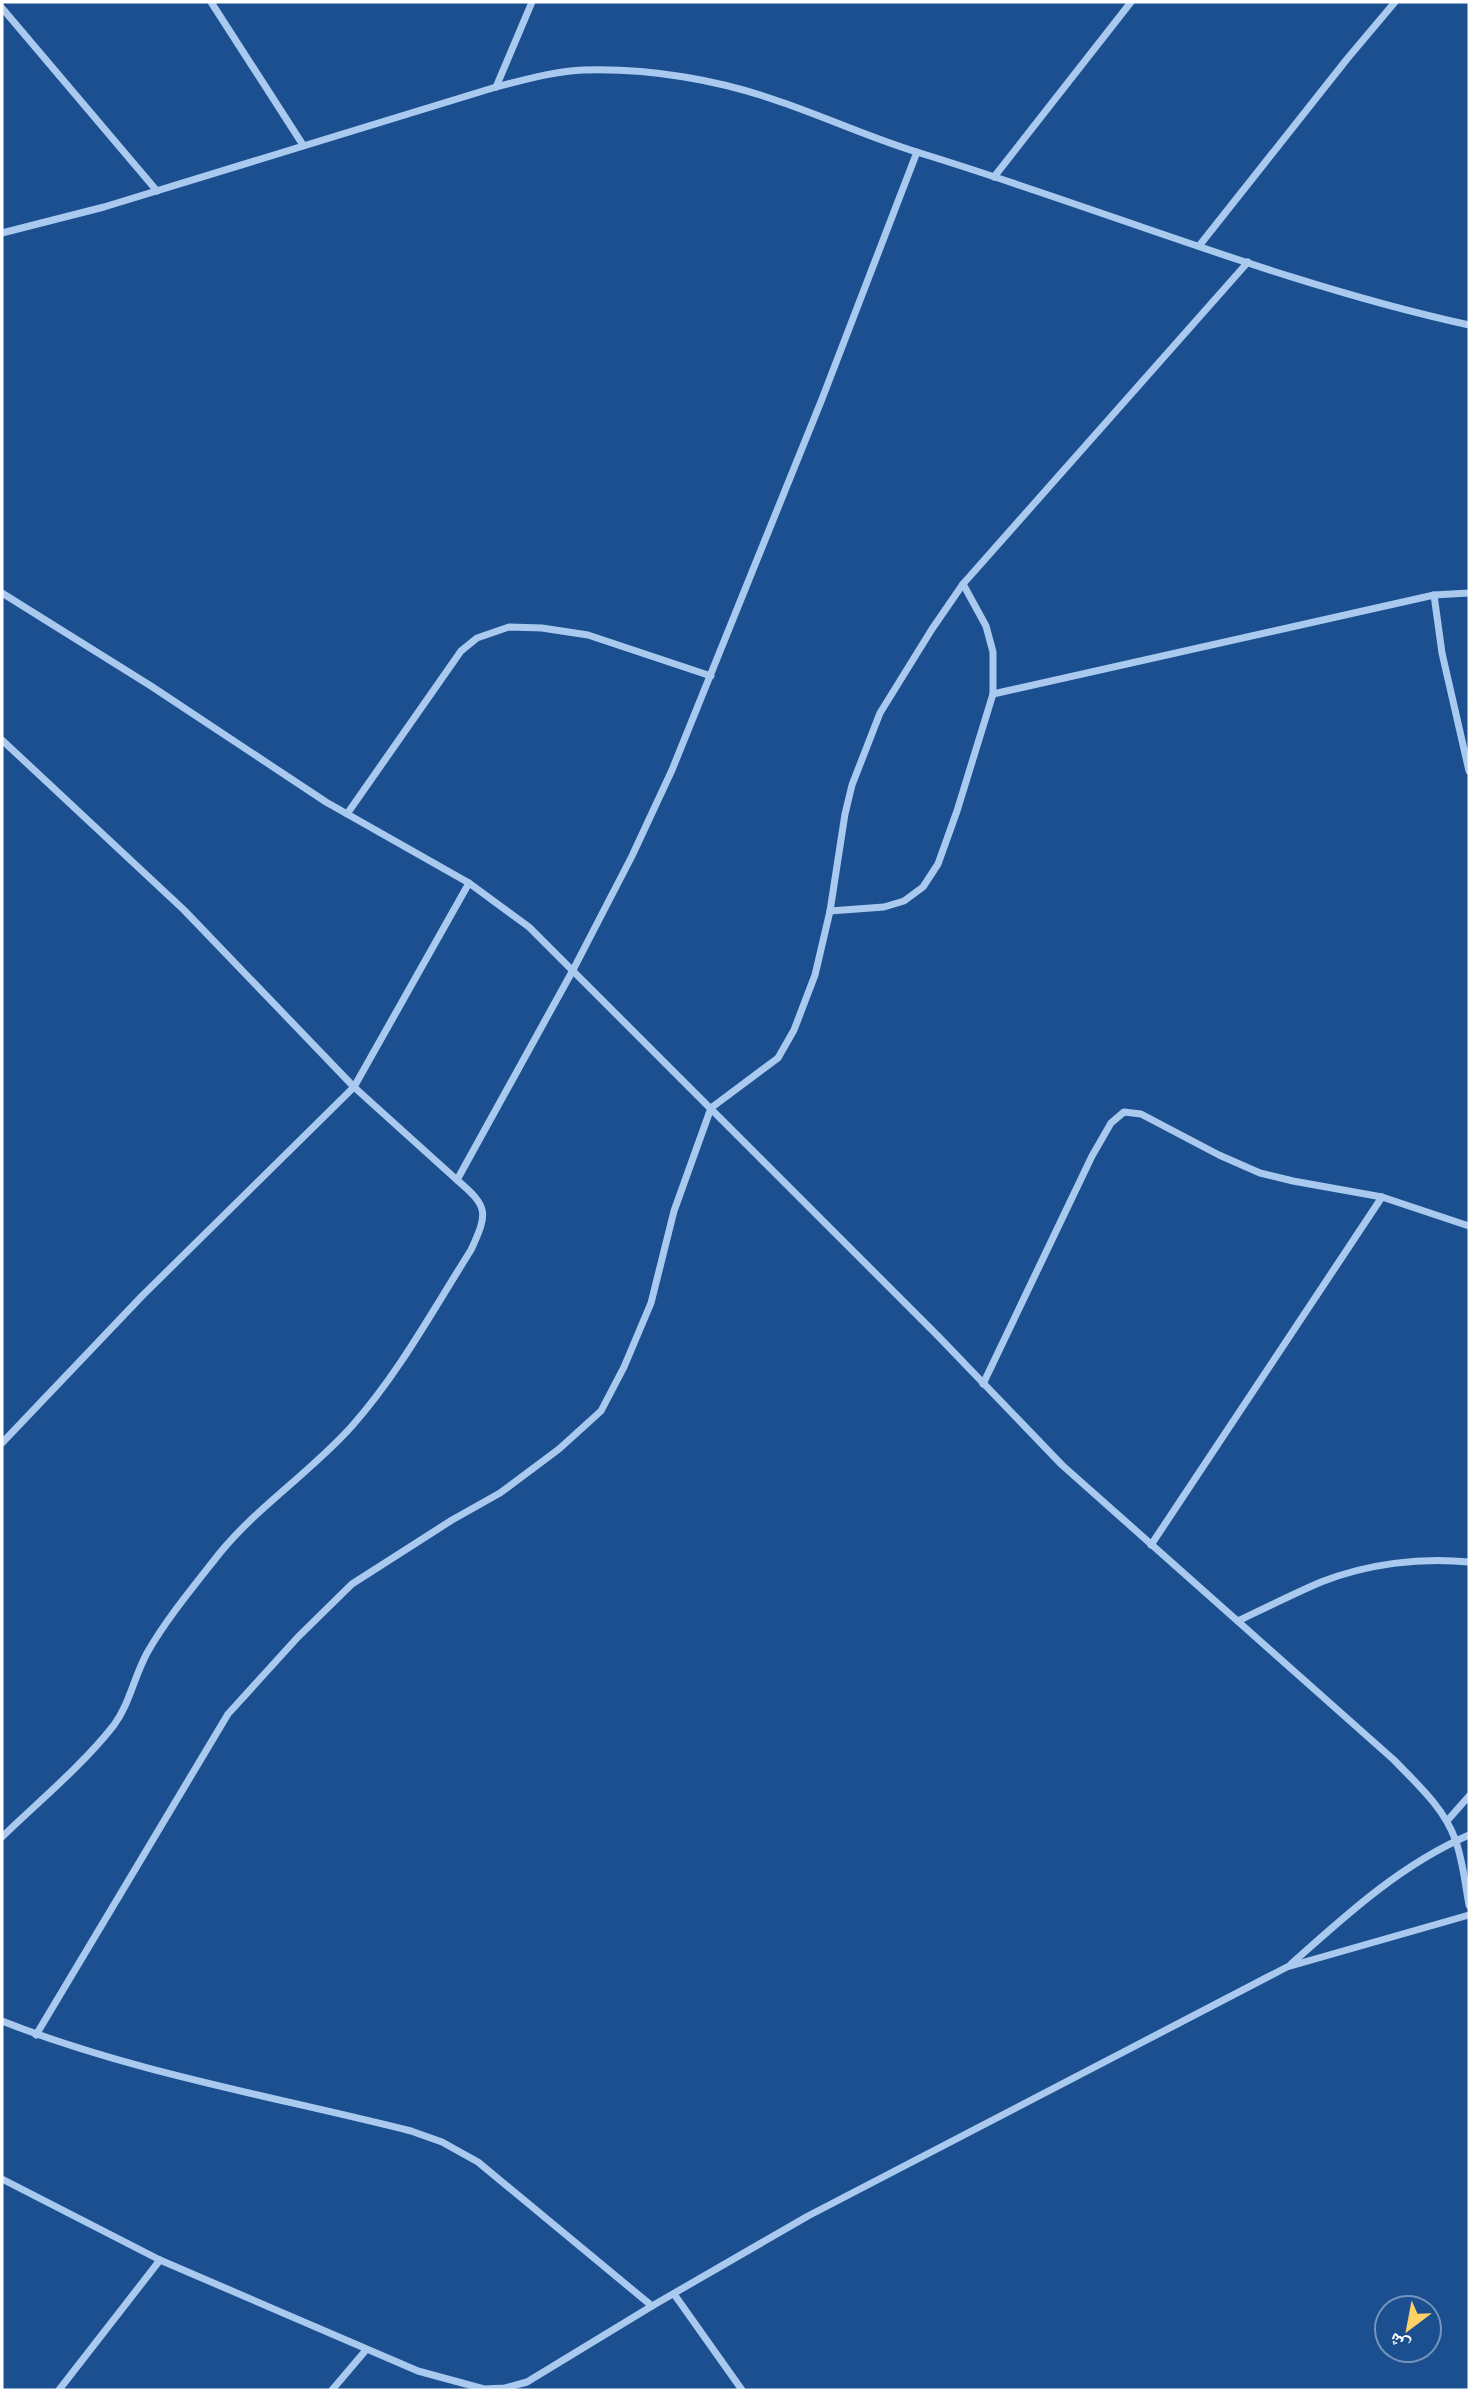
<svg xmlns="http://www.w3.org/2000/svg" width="1471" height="2392" viewBox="0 0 1471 2392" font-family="Manrope,'Noto Naskh Arabic',sans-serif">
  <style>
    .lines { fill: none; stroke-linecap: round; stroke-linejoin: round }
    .minor { stroke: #a9c9ee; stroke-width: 7 }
  </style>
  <rect width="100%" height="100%" fill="#1b4f8f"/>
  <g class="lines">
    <!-- minor -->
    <g class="minor">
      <polyline points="211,2 303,145"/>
      <polyline points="2,8 157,191"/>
      <polyline points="496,87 532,2"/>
      <polyline points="994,177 1131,2"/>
      <path d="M2,233L104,207L496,87C524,80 555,71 584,70C650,68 720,80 781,102C828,118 873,139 920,153C1103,209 1282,284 1469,325"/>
      <polyline points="1199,246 1347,59 1395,2"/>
      <path d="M2,593L151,686L326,802L469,883L529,927L938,1336L1062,1465L1394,1760C1417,1784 1444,1808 1455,1839C1463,1860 1465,1884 1469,1905"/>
      <polyline points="1434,595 1442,653 1469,771"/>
      <polyline points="993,694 1434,595 1469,593"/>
      <polyline points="2,740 184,910 354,1087 457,1180 573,970 632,856 672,770 822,399 917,152"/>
      <polyline points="347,814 461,651 477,638 509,627 542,628 588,635 711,676"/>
      <polyline points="830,911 884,907 904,901 923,887 938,864 957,811 993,694 993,652 986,626 963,584"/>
      <polyline points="983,1384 1092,1156 1111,1123 1124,1112 1141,1114 1219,1155 1260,1173 1293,1181 1382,1197 1469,1226"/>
      <polyline points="2,1443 142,1296 354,1087 469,883"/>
      <polyline points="1151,1545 1382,1197"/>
      <path d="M1238,1621C1265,1608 1293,1594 1321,1582C1367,1564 1420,1557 1469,1562"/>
      <polyline points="1447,1821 1469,1796"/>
      <path d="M2,1837C39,1801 82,1766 114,1725C130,1703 134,1677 147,1653C167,1618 194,1586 219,1554C258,1506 311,1472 352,1426C399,1373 433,1310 471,1250C488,1213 489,1207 457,1180"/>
      <path d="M1290,1965C1346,1915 1400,1865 1469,1835"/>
      <path d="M2,2021C131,2072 276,2097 411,2131L442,2142L478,2162L652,2306"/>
      <polyline points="36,2035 228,1714 298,1637 352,1584 452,1520 500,1493 559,1449 601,1411 624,1367 651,1303 674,1211 711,1108 778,1058 794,1030 815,975 830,911 845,814 852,785 880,713 932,629 963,584 1248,262"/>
      <polyline points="2,2179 160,2260 418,2371 484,2389 505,2388 527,2382 652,2306 808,2216 1287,1967 1469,1915"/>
      <polyline points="674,2294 742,2390"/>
      <polyline points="59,2390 160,2260"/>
      <polyline points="332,2390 366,2350"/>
    </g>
  </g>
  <!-- border -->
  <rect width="1471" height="2392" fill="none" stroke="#ffffff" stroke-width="7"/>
  <!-- north arrow -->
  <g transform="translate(1408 2329) rotate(212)"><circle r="33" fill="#1b4f8f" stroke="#7695bc" stroke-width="2"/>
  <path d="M0-5L12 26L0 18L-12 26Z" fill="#ffd166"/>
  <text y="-10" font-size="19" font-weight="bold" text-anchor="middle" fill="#ffffff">ش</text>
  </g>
</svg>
